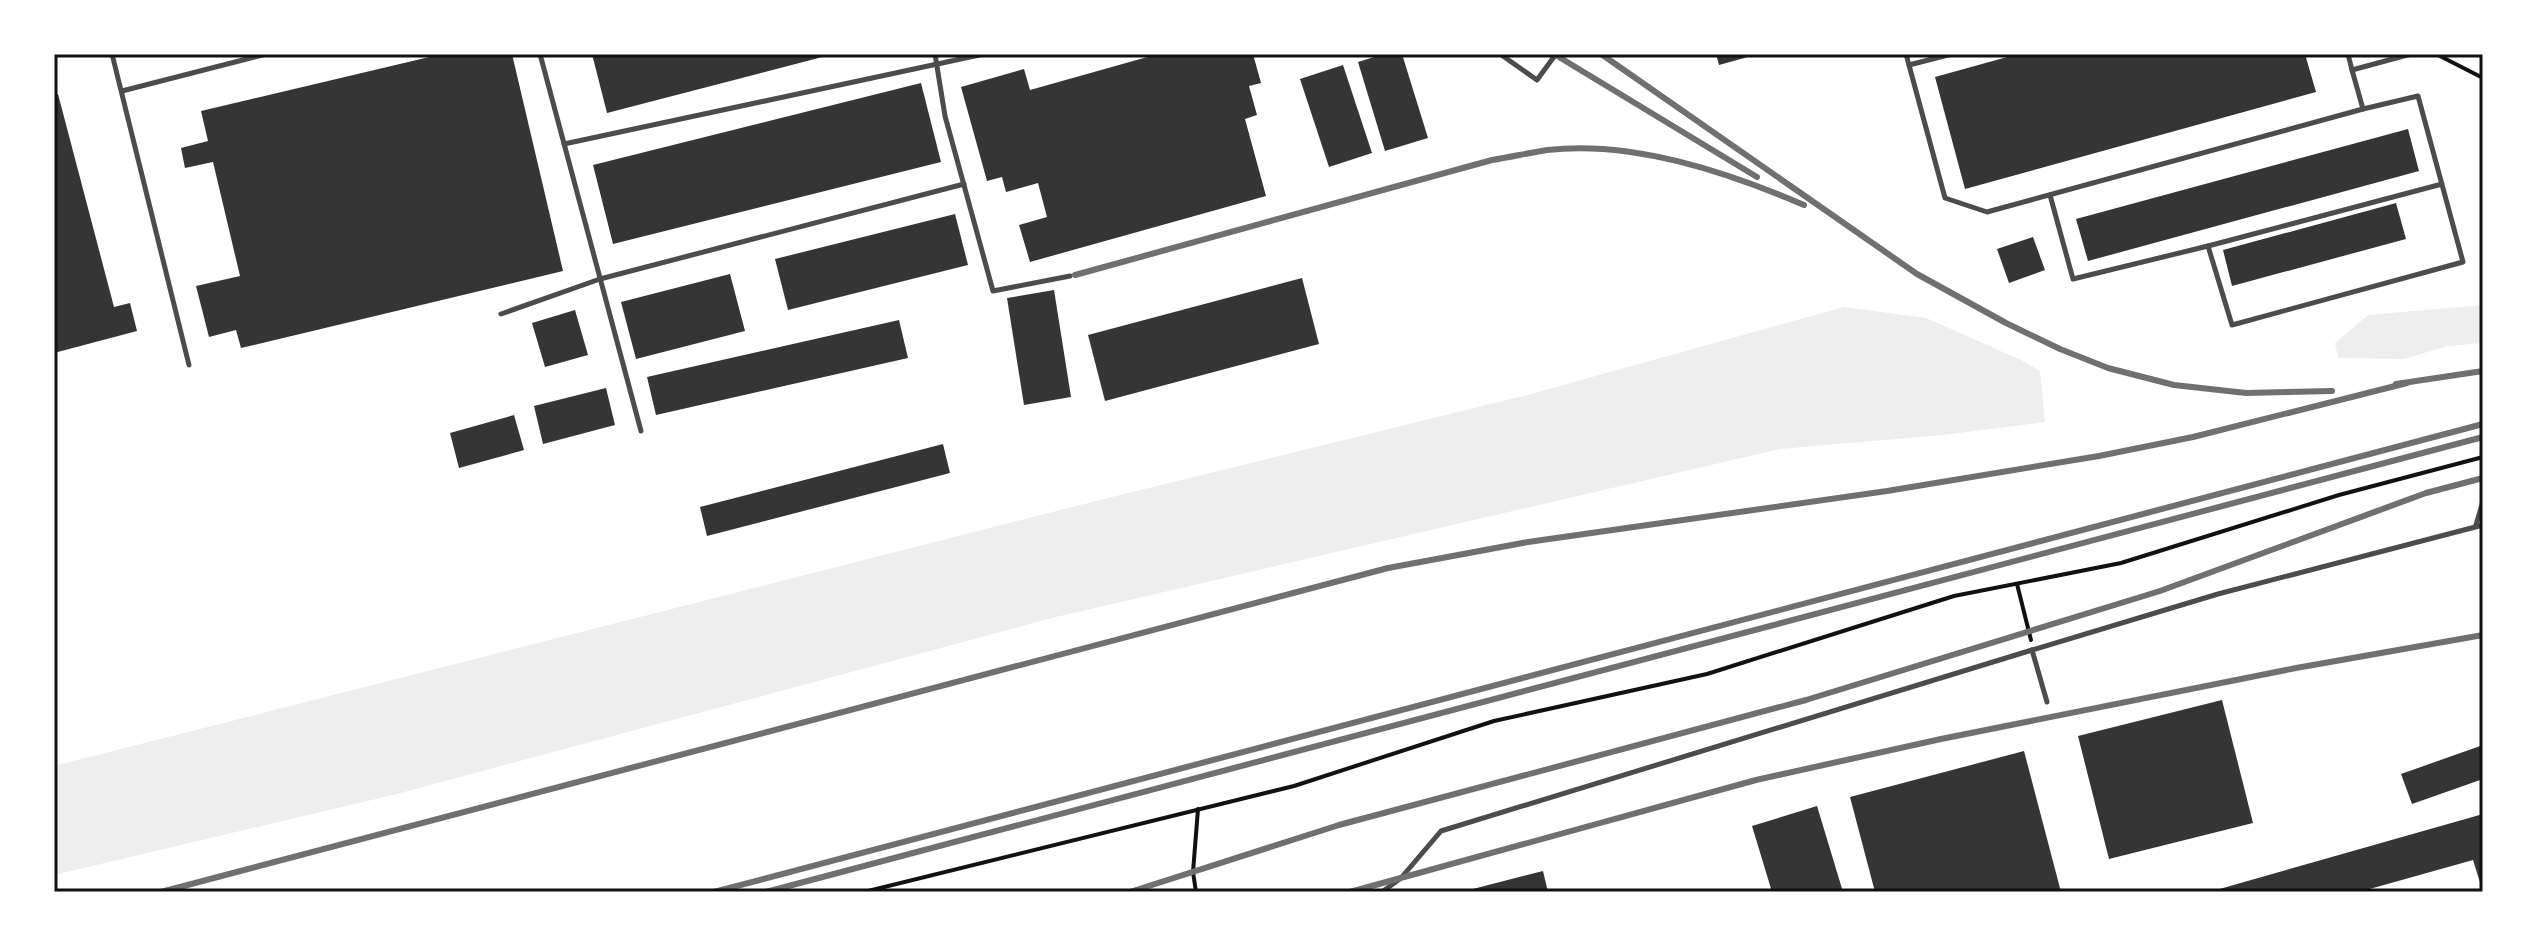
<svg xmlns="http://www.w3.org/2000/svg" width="2537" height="946" viewBox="0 0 2537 946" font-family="'Golos Text',sans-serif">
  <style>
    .green { fill: #eee }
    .building { fill: #353535 }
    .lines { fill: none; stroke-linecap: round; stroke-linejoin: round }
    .path { stroke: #111; stroke-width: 4 }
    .service { stroke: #4c4c4c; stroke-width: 5 }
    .rail { stroke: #707070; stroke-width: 6 }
    .neatline { fill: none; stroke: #111; stroke-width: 3 }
  </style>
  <rect width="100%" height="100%" fill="#fff"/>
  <!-- green -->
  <g class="green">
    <polygon points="2483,305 2483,343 2448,346 2404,359 2338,358 2335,343 2368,315"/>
    <polygon points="1844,307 1926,318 2021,360 2040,371 2045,422 1943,435 1780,449 1056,617 393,795 54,875 54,766 1100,500 1531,394"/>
  </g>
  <!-- building -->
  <g class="building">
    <polygon points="442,54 512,54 563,271 241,348 236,330 209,337 196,286 240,276 213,162 185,168 181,148 208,141 201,111"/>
    <polygon points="592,54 830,54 830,55 607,113"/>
    <polygon points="1158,54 1253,54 1261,83 1249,86 1257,115 1245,119 1266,196 1030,262 1019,225 1047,217 1038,183 1006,192 1002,177 987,181 961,87 1024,69 1030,90"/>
    <polygon points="1384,54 1402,54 1428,138 1385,151 1358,62"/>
    <polygon points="1716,54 1755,54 1755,55 1719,65"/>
    <polygon points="2018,54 2305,54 2316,92 1965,189 1935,77"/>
    <polygon points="1343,65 1372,153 1329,167 1300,79"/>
    <polygon points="921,83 941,162 613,244 593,165"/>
    <polygon points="58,94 114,307 130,303 137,331 54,353 54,96"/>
    <polygon points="2408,129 2419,171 2088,261 2076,219"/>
    <polygon points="2396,203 2406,239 2232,286 2223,250"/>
    <polygon points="955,214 968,265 788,310 775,259"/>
    <polygon points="2033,237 2045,270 2009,283 1997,249"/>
    <polygon points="730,274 745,331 636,359 621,302"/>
    <polygon points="1302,278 1319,344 1105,401 1088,335"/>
    <polygon points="1054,290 1071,397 1024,405 1007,298"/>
    <polygon points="575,310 588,355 545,367 532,323"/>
    <polygon points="899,320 908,358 656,415 647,377"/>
    <polygon points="606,388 615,425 543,444 534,406"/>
    <polygon points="514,415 524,450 459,468 450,433"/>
    <polygon points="943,444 950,473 707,536 700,507"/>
    <polygon points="2222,700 2253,823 2109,859 2078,736"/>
    <polygon points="2483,745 2483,779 2412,804 2401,774"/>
    <polygon points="2024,751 2061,892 1875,892 1850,797"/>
    <polygon points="1817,806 1843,892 1772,892 1752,826"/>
    <polygon points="2483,814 2483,892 2473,860 2359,892 2209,892"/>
    <polygon points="1543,871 1548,892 1466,892 1465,891"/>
  </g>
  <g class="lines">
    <!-- path -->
    <g class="path">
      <polyline points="2436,54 2483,78"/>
      <polyline points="2017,584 2031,640"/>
      <polyline points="864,892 1294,786 1494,721 1707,674 1954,596 2121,563 2339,495 2483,457"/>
      <polyline points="1196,892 1193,872 1198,809"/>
    </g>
    <!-- service -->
    <g class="service">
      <polyline points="112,54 189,365"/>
      <polyline points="540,54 641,431"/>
      <polyline points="935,54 945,116 993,291 1070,276"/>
      <polyline points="1500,54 1537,80 1556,54"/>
      <polyline points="1906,54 1945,198 1987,212 2363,109"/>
      <polyline points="2348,54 2352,70 2411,54"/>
      <polyline points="1909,65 1952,54"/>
      <polyline points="2352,70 2363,109 2418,96 2463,262 2232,325 2208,246 2442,184"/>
      <polyline points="122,91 266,54"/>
      <polyline points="564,144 984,54"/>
      <polyline points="2050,195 2073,279 2208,246"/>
      <polyline points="501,314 600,279 964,184"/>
      <polyline points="2476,525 2483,501"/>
      <polyline points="2032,650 2218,594 2483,525"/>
      <polyline points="1382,892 1401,878 1441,831 2032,650 2047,702"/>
    </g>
    <!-- rail -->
    <g class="rail">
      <polyline points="1554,54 1757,177"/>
      <polyline points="1601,54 1917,274 2006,323 2060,349 2108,368 2174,385 2246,393 2332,391"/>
      <path d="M1075,275L1492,160C1510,157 1529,153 1547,150C1632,140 1727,172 1804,205"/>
      <polyline points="2396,384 2483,371"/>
      <polyline points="161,892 1388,568 1528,542 1887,491 2099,456 2193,437 2407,383"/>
      <polyline points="714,892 2483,424"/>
      <polyline points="766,892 2483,437"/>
      <polyline points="1130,892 1339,825 1806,700 2160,591 2426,493 2483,478"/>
      <polyline points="1350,892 1756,780 1941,739 2296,668 2483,635"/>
    </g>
  </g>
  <!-- border -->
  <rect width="2537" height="946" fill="none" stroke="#ffffff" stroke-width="112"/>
  <rect x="56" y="56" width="2425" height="834" class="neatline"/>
</svg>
